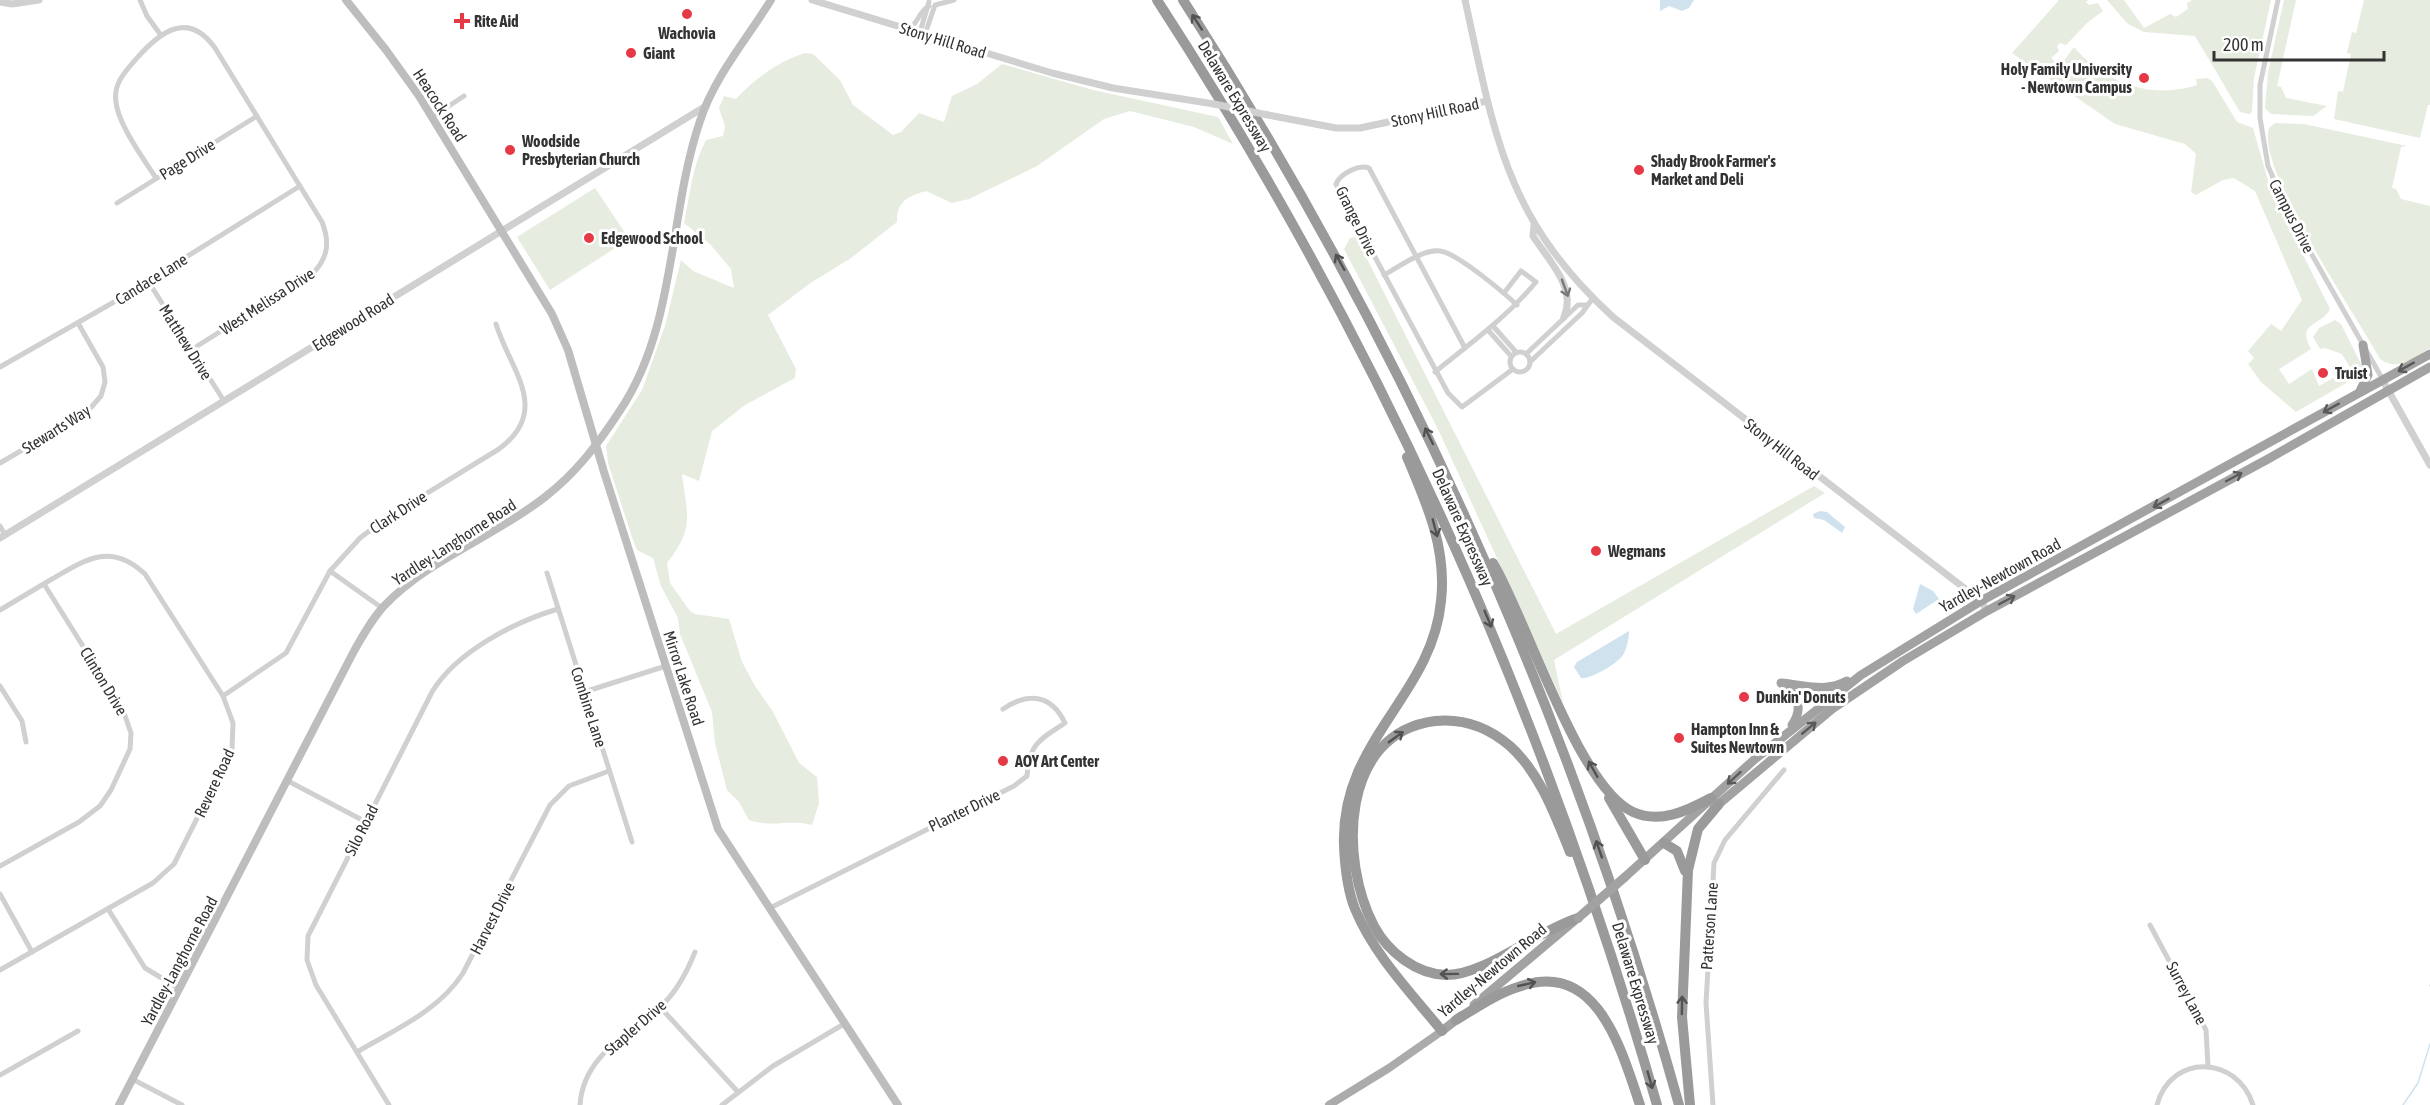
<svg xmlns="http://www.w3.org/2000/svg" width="2430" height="1105" viewBox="0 0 2430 1105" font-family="'Asap Condensed',sans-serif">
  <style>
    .green { fill: #e6ecdf }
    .water { fill: #cfe2ee }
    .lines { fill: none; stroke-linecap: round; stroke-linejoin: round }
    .stream { stroke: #cfe2ee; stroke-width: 1.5 }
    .minor { stroke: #d0d0d0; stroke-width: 5 }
    .tertiary { stroke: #d0d0d0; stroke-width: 7 }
    .secondary { stroke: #bdbdbd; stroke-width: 8 }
    .primary { stroke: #ababab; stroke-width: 8 }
    .trunk { stroke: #a2a2a2; stroke-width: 9 }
    .motorway { stroke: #9a9a9a; stroke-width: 10 }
    .tertiary-bridge { stroke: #d0d0d0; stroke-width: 7 }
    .trunk-bridge { stroke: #a2a2a2; stroke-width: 9 }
    .oneway { stroke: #525252 }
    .oneway2 { stroke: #7a7a7a }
    .oneway3 { stroke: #5a5a5a }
    .poi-dot { fill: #e63946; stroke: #fff; stroke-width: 2 }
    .labels { text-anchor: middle; stroke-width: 6; stroke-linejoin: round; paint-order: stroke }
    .poi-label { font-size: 16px; font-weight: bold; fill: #333; stroke: #fff; text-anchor: start }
    .street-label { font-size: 16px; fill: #333; stroke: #fff }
  </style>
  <rect width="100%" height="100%" fill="#fff"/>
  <!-- green -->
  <g class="green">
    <path d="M2059,0H2088L2086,2L2089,5L2098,3L2103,11L2088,22L2066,45L2060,43L2057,46L2059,51L2051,58L2060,66L2074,47C2105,83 2151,100 2197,85L2196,79L2207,78L2212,81L2237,122L2253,128L2271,191L2330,309C2321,327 2296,321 2311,349L2279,369L2289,384L2312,369L2319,386L2333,378L2338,382L2347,379L2351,369L2342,354L2325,348L2320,349L2313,337L2319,328L2335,320L2341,324L2365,372L2296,412L2261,382L2248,364L2254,358L2248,351L2271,324L2281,331L2302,300L2255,191L2234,178L2223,180L2196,195L2191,192L2196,154L2185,144L2115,124L2012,53Z"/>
    <polygon points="2107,0 2124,0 2144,28 2170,14 2176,17 2188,9 2187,3 2192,0 2271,0 2254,78 2252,112 2249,114 2240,112 2195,36 2144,32 2128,24"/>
    <polygon points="2284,0 2296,0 2277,86 2281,87 2286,98 2327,106 2313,116 2271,114 2265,108 2268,73"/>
    <polygon points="2364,0 2430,0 2430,105 2428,105 2420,138 2334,119 2338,91 2343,92 2351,54 2347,53 2352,32 2356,33"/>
    <path d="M805,53L813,54L840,80L853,105L893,135L901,132L919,113L944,122L952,96L977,84L1002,64L1093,90L1218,117L1233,144L1194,127L1130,111L1104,119L1037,166L969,199L952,203L926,191C908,196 896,202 897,222L851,258L809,284L768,315L796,369L795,378L745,405L712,431L699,481L682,474C687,515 695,528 667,563L670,583L690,611L695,614L729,619L742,662L755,686L772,710L799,763L817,777L819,803L812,825C790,819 772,828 749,820L739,802L727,790L715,743L712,712L680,634L678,618L661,586L653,558L637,550L633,540L608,463L606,446L642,390L665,326L681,260L693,271L734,288L731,269L709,243L684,223C690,195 692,166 706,140L723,136L725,126L719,108L724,96L736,99C755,78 778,62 805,53Z"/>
    <path d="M2275,123L2304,124L2407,146L2401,147L2392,188L2396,189L2401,199L2430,206V348C2413,358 2398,372 2380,359C2357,316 2256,170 2269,128Z"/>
    <polygon points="595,188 629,239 550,290 517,237"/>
    <polygon points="1356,237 1556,634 1814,486 1825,493 1554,660 1563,703 1438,429 1344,249 1350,238"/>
  </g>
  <!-- water -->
  <g class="water">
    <polygon points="1660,0 1694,0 1689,8 1682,11 1669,6 1660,11"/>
    <polygon points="1820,511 1827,512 1845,527 1842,533 1824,520 1814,518 1813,514"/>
    <polygon points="1920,584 1933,591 1939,599 1916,614 1913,609"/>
    <path d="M1629,631C1629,638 1627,648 1623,655C1617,664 1591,679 1581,678L1574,667L1577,662Z"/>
  </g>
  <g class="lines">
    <!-- stream -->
    <g class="stream">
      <polyline points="2430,985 2430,986"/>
      <polyline points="2403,1105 2418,1083 2430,1044"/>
    </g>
    <!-- minor -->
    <g class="minor">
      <polyline points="140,0 147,16 160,34"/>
      <polyline points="2278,0 2260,85 2260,118 2268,166 2290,216 2383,380"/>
      <path d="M909,29C918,23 920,10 929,6"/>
      <polyline points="920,32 929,2"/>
      <polyline points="925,34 935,5 954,0"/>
      <polyline points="432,117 464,96"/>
      <path d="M156,178C144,160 118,124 116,102C113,83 126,71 137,58C160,32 188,10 215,48L322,222C330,242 328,258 313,273L191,350"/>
      <polyline points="117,203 257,116"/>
      <path d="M1384,275C1399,267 1422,249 1440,251C1457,253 1503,292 1517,305"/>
      <polyline points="148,281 224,401"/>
      <polyline points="1493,326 1516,352"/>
      <polyline points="1488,330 1511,356"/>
      <path d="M1465,348L1369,168C1359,164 1340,174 1336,184L1339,190L1448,393L1462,407L1513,369"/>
      <circle cx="1520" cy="362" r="10"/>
      <polyline points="1526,354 1578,305 1586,305"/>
      <polyline points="1530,362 1582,313 1593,298"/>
      <polyline points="0,367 114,302 300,186"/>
      <path d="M1435,372C1471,343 1507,317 1536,282L1521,271L1504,293"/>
      <polyline points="0,463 86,413 101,396 105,382 103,367 78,323"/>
      <polyline points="0,526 5,535"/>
      <polyline points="330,571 382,608"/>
      <polyline points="547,573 632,842"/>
      <path d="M0,610C17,600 35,589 52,579C86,559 111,542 145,574L223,696L233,723L232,749L174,864L153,883L0,970"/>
      <polyline points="0,686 22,721 26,742"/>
      <polyline points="584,692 666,666"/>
      <path d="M223,696L286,653L330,571L360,538L385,519L499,449C552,410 510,370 496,324"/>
      <polyline points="288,781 366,822"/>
      <polyline points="0,866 79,822 100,806 111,790 130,749 131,733 123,710 44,584"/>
      <polyline points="0,894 32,952"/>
      <path d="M770,908L1014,786L1027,776C1029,744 1040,739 1065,723C1051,694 1028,692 1003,709"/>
      <polyline points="108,909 145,968 180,989"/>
      <polyline points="2150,925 2206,1030 2208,1066"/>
      <polyline points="660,1007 738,1092"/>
      <path d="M357,1052C394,1030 439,1011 463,973L550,805L569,786L609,771"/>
      <polyline points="0,1075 78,1031"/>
      <polyline points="132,1079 182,1105"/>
      <path d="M389,1105L316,985L307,960L308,936L432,692C456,652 514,622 558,609"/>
      <path d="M580,1105C583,1056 628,1035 660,1007C677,992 687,972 695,952"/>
      <polyline points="722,1105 773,1066 844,1024"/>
      <polyline points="1713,1105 1706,1003 1714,863 1725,840 1784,770"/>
      <path d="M2157,1105C2171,1053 2237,1055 2253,1105"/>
    </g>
    <!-- tertiary -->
    <g class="tertiary">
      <polyline points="812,0 1052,73 1113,88 1214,104"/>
      <path d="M1465,0C1495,136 1505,218 1613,317L1981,601L1987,611"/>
      <polyline points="0,2 12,4 39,0"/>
      <polyline points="1268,115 1336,128 1360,128 1487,101"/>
      <path d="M1534,225L1533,236C1548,260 1577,287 1564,317"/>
      <polyline points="2383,381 2430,465"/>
      <polyline points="0,538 706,106"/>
    </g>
    <!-- secondary -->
    <g class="secondary">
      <polyline points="346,0 386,50 419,96 552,314 568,350 604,472 718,829 898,1105"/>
      <path d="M119,1105L354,651C363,635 372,619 384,606C427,560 496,536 545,497C576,473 598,444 619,412C677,327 668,215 700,121C714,77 747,39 771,0"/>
    </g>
    <!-- primary -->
    <polyline class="primary" points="1329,1105 1389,1068 1442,1031"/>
    <!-- trunk -->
    <g class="trunk">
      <polyline points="2360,391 2368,375 2363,345"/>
      <path d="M1781,683C1805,685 1826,693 1847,681"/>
      <path d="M1783,685C1799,696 1803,709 1792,725"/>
      <polyline points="1714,808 1832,709 1903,661 1987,611 2268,459 2430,367"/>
      <polyline points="1625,877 1755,759 1861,675 1981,601 2430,354"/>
      <polyline points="1474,1005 1574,921"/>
      <polyline points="1442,1031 1461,1016"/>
    </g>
    <!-- motorway -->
    <g class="motorway">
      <path d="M1157,0C1383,348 1542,706 1657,1105"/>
      <path d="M1183,0C1403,342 1570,713 1679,1105"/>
      <path d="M1407,457C1427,504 1447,549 1441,601C1432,697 1340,740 1344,846C1345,868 1347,889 1355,909C1374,955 1411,993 1442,1031"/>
      <path d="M1493,563C1526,618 1578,787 1633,812C1660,824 1687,811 1711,798"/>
      <polyline points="1609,798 1645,860"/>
      <polyline points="1664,843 1677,851 1685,871"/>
      <path d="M1570,852C1555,815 1540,773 1510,746C1489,728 1463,718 1435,721C1340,733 1339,860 1374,926C1388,952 1416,974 1446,975C1486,975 1536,931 1578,918"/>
      <path d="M1456,1020C1476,1008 1496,994 1518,987C1597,958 1621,1049 1640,1105"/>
      <polyline points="1690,1105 1682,1017 1688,870 1698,829 1719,804"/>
    </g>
    <!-- tertiary-bridge -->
    <polyline class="tertiary-bridge" points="1214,104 1268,115"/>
    <!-- trunk-bridge -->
    <polyline class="trunk-bridge" points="1578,918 1625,877"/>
  </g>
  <!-- one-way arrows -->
  <defs><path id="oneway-shaft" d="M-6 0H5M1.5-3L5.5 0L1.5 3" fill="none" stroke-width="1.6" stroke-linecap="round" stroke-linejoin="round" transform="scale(1.5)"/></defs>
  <g class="oneway">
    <use href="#oneway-shaft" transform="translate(1197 22) rotate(-123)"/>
    <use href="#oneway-shaft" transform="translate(1340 262) rotate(-119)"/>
    <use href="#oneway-shaft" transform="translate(1429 436) rotate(-116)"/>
    <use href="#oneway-shaft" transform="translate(1435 528) rotate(75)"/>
    <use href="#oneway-shaft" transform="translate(1488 619) rotate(67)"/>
    <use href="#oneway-shaft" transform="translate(1396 737) rotate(-36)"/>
    <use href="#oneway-shaft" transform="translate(1593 769) rotate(-119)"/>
    <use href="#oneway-shaft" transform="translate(1599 849) rotate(-109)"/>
    <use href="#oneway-shaft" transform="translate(1449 974) rotate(179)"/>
    <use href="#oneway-shaft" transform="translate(1527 984) rotate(-13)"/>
    <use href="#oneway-shaft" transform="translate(1682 1005) rotate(-89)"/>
    <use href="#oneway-shaft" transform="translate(1650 1080) rotate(74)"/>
  </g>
  <use class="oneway2" href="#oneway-shaft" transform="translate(1565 288) rotate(70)"/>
  <g class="oneway3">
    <use href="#oneway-shaft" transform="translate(2406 367) rotate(151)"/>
    <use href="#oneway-shaft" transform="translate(2331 408) rotate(151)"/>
    <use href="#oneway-shaft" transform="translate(2234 477) rotate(-28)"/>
    <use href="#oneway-shaft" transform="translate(2161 503) rotate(151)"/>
    <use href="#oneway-shaft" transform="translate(2007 600) rotate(-28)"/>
    <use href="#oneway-shaft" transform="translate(1809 728) rotate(-40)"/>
    <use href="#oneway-shaft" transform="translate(1734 778) rotate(138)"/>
  </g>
  <!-- markers -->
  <g class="poi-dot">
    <circle cx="687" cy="14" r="6"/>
    <path d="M459 12h6v6h6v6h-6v6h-6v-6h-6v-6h6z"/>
    <circle cx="631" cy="53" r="6"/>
    <circle cx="2144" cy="78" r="6"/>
    <circle cx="510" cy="150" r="6"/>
    <circle cx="1639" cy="170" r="6"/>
    <circle cx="589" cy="238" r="6"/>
    <circle cx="2323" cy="373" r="6"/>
    <circle cx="1596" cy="551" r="6"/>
    <circle cx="1744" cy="697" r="6"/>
    <circle cx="1679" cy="738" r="6"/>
    <circle cx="1003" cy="761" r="6"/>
  </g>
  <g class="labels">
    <!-- poi labels -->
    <g class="poi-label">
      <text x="474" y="27">Rite Aid</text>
      <text x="687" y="39" text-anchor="middle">Wachovia</text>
      <text x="643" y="59">Giant</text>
      <text x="2132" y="75" text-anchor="end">Holy Family University<tspan x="2132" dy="18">- Newtown Campus</tspan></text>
      <text x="522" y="147">Woodside<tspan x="522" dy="18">Presbyterian Church</tspan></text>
      <text x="1651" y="167">Shady Brook Farmer's<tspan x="1651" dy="18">Market and Deli</tspan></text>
      <text x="601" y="244">Edgewood School</text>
      <text x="2335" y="379">Truist</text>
      <text x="1608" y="557">Wegmans</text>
      <text x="1756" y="703">Dunkin' Donuts</text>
      <text x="1691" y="735">Hampton Inn &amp;<tspan x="1691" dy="18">Suites Newtown</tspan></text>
      <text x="1015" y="767">AOY Art Center</text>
    </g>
    <!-- street labels -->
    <g class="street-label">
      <text transform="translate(943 40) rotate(17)" y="6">Stony Hill Road</text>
      <text transform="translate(1235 96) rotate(59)" y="6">Delaware Expressway</text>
      <text transform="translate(440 105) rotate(57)" y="6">Heacock Road</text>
      <text transform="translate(1435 112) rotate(-12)" y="6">Stony Hill Road</text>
      <text transform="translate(187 159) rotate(-32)" y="6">Page Drive</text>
      <text transform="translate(2292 216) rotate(63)" y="6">Campus Drive</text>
      <text transform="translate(1357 221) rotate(64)" y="6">Grange Drive</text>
      <text transform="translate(151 279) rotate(-32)" y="6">Candace Lane</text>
      <text transform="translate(267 301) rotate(-33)" y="6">West Melissa Drive</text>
      <text transform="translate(353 322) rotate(-32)" y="6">Edgewood Road</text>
      <text transform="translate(186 342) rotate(58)" y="6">Matthew Drive</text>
      <text transform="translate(56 429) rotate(-32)" y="6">Stewarts Way</text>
      <text transform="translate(1782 449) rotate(38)" y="6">Stony Hill Road</text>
      <text transform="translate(398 512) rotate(-33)" y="6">Clark Drive</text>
      <text transform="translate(1463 527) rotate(66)" y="6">Delaware Expressway</text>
      <text transform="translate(454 542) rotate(-33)" y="6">Yardley-Langhorne Road</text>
      <text transform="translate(2000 575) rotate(-29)" y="6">Yardley-Newtown Road</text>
      <text transform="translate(684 678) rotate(72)" y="6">Mirror Lake Road</text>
      <text transform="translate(104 681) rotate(59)" y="6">Clinton Drive</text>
      <text transform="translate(589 707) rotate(72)" y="6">Combine Lane</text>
      <text transform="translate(214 783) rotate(-65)" y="6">Revere Road</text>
      <text transform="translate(964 810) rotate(-26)" y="6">Planter Drive</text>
      <text transform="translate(361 830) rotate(-63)" y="6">Silo Road</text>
      <text transform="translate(492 918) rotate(-63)" y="6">Harvest Drive</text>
      <text transform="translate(1709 926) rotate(-86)" y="6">Patterson Lane</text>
      <text transform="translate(179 961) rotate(-62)" y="6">Yardley-Langhorne Road</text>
      <text transform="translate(1492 970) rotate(-40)" y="6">Yardley-Newtown Road</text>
      <text transform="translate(1636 983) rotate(73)" y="6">Delaware Expressway</text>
      <text transform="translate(2187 993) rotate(62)" y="6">Surrey Lane</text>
      <text transform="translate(635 1027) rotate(-41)" y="6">Stapler Drive</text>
    </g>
  </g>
  <!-- scale -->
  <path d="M2214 51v9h170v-9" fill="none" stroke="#333333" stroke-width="3"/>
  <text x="2223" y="51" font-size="18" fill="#333333" stroke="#ffffff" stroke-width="4.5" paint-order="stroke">200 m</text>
</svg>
